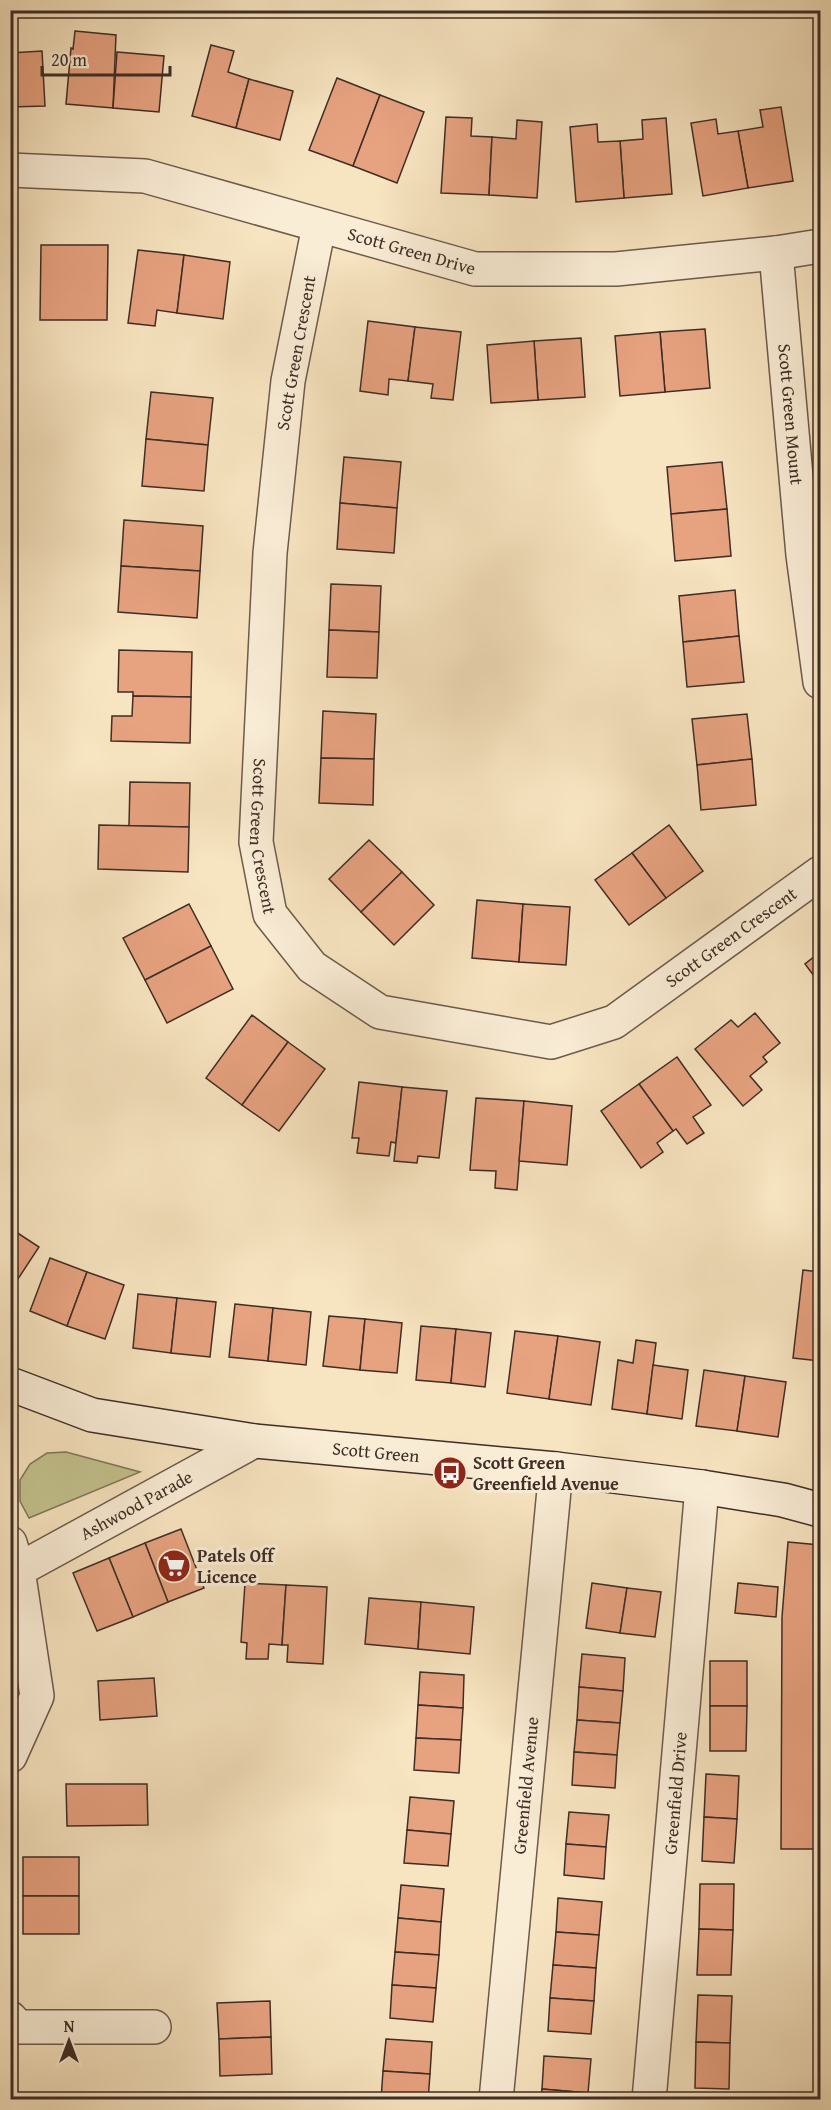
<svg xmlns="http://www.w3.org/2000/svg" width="831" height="2110" viewBox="0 0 831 2110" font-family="'Gentium Book Plus',serif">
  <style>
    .grass { fill: #c3c28e; stroke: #81785a; stroke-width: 1.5 }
    .building { fill: #e7a280; stroke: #3f2d26; stroke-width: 1.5 }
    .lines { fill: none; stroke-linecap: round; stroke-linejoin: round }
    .minor-casing { stroke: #6d5b4c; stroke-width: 36 }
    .secondary-casing { stroke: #3f2d26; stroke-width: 36 }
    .minor { stroke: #faedd6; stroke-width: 33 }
    .secondary { stroke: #faedd6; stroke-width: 33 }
    .labels { text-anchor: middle; stroke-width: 6; stroke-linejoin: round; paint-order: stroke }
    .street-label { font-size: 18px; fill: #3f2d26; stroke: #faedd6 }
    .poi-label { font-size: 18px; font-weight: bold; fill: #3f2d26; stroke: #faedd6; text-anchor: start }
  </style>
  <rect width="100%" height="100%" fill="#f7e4c0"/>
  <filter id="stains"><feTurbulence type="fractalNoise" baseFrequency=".00333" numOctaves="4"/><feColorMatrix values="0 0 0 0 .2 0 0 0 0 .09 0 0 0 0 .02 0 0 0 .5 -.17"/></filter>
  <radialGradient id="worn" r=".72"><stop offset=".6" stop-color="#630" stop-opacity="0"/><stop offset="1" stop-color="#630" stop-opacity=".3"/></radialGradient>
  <!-- grass -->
  <polygon class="grass" points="66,1452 140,1472 29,1518 20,1501 20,1480 30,1464 47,1453"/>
  <!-- building -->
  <g class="building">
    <polygon points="75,31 116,35 113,108 66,104 71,48 73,49"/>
    <polygon points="211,45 234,51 228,72 249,79 236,128 192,116"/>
    <polygon points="42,51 45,106 10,107 10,53"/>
    <polygon points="117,52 164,56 159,112 113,108"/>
    <polygon points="337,78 380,95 353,166 309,150"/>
    <polygon points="249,79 293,91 280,140 236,128"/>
    <polygon points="380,95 424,112 397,183 353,166"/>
    <polygon points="781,107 793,181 748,188 738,131 763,127 760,110"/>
    <polygon points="446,117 472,118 471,136 492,137 489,195 441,193"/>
    <polygon points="666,118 672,194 624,198 620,141 643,139 642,120"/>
    <polygon points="716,119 718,134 738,131 748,188 703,196 691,123"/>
    <polygon points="517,120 542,122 537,198 489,195 492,137 516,139"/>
    <polygon points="597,124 598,142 620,141 624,198 576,202 570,127"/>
    <polygon points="41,245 108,245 107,320 40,320"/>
    <polygon points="138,250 184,255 177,313 157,310 155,326 128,323"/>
    <polygon points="184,255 230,262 223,319 177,313"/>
    <polygon points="368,321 415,327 408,381 389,379 388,395 360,391"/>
    <polygon points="415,327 461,332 453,400 431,398 433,384 408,381"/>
    <polygon points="705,329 710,388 665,392 660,332"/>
    <polygon points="660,332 665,392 620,396 615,336"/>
    <polygon points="581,338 585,397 538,400 534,341"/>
    <polygon points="534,341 538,400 491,403 487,345"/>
    <polygon points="151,392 213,398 208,445 146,439"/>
    <polygon points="146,439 208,445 204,491 142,486"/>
    <polygon points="344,457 401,462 397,508 340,503"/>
    <polygon points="722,462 727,509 671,514 667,467"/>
    <polygon points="340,503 397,508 394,553 337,549"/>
    <polygon points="727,509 731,556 675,561 671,514"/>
    <polygon points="124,520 203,526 200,571 121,566"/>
    <polygon points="121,566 200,571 197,618 118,612"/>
    <polygon points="331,584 381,586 379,632 329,630"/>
    <polygon points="735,590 739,636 683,642 679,596"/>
    <polygon points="329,630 379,632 377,678 327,677"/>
    <polygon points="739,636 744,682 687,687 683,642"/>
    <polygon points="119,650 192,652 191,697 133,696 133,692 118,692"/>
    <polygon points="133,696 191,697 190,743 111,741 112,716 132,716"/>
    <polygon points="323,711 376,714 374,759 321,758"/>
    <polygon points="747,714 752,759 697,765 692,719"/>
    <polygon points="321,758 374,759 373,805 319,803"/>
    <polygon points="752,759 756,805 701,810 697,765"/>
    <polygon points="130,782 190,783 189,827 129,826"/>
    <polygon points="99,825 189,827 188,872 98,869"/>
    <polygon points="669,825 703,871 666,898 632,853"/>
    <polygon points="369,840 402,872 361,912 329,879"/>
    <polygon points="632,853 666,898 629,925 595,880"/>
    <polygon points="402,872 434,905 394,945 361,912"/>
    <polygon points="477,900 523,904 519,962 472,958"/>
    <polygon points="189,904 211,946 145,980 123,938"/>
    <polygon points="523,904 570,907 566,965 519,962"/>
    <polygon points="211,946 233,989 167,1023 145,980"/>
    <polygon points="820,952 820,984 805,964"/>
    <polygon points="755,1013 780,1043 763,1057 767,1062 750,1076 762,1090 743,1106 695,1049 731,1020 738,1027"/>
    <polygon points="252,1015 288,1042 242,1105 206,1078"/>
    <polygon points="288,1042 325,1069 279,1131 242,1105"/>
    <polygon points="677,1057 711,1105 693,1117 704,1133 687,1144 676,1129 673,1131 639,1084"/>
    <polygon points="359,1082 402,1087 396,1143 391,1142 389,1156 357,1153 359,1138 352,1138"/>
    <polygon points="639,1084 673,1131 657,1143 663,1152 641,1168 601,1111"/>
    <polygon points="402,1087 447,1091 439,1158 418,1156 417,1163 394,1161"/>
    <polygon points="476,1098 524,1101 517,1190 495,1188 496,1171 470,1170"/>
    <polygon points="524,1101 572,1106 567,1165 519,1161"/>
    <polygon points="10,1228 39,1247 10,1291"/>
    <polygon points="50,1258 87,1272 67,1326 30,1311"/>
    <polygon points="803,1270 820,1272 820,1361 793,1358"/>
    <polygon points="87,1272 124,1285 105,1339 67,1326"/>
    <polygon points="138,1294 177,1298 171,1353 133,1348"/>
    <polygon points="177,1298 216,1302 210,1357 171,1353"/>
    <polygon points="235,1304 273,1308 268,1361 229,1357"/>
    <polygon points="273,1308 311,1312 306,1365 268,1361"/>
    <polygon points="329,1316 365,1319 360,1370 323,1366"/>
    <polygon points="365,1319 402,1323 397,1373 360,1370"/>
    <polygon points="421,1326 456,1329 451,1383 416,1380"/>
    <polygon points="456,1329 491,1333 485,1387 451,1383"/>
    <polygon points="515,1331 558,1336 549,1399 507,1393"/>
    <polygon points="558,1336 600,1342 591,1405 549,1399"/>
    <polygon points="636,1340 656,1343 647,1414 612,1409 618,1360 633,1363"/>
    <polygon points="653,1365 688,1370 682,1419 647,1414"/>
    <polygon points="704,1370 745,1376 737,1431 696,1426"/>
    <polygon points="745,1376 786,1382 778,1437 737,1431"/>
    <polygon points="181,1529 204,1588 168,1602 145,1543"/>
    <polygon points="788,1542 820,1545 819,1815 820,1815 820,1849 781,1849 782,1617"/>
    <polygon points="145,1543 168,1602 133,1617 109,1558"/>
    <polygon points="109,1558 133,1617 97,1631 73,1573"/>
    <polygon points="245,1583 286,1585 282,1645 269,1644 268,1659 246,1659 247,1643 241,1642"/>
    <polygon points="592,1583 627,1588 620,1633 586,1628"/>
    <polygon points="738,1583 778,1587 776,1617 735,1613"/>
    <polygon points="286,1585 327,1587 323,1664 287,1662 288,1645 282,1645"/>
    <polygon points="627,1588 661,1592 655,1637 620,1633"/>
    <polygon points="369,1598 421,1602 418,1649 365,1644"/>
    <polygon points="421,1602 474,1607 470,1654 418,1649"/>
    <polygon points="582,1654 625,1658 623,1691 579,1687"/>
    <rect x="710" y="1661" width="37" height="45"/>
    <polygon points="420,1672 464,1675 463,1708 418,1705"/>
    <polygon points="154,1678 157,1716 100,1720 98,1681"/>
    <polygon points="579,1687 623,1691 620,1723 577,1720"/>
    <polygon points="418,1705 463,1708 461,1740 416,1738"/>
    <polygon points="710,1706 747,1706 746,1751 710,1751"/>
    <polygon points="577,1720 620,1723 617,1755 574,1752"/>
    <polygon points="416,1738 461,1740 459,1773 414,1770"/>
    <polygon points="574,1752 617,1755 615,1788 572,1785"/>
    <polygon points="706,1774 739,1776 737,1819 704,1817"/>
    <polygon points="66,1784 147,1784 148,1825 67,1826"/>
    <polygon points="410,1797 454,1801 451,1834 407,1830"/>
    <polygon points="569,1812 609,1815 606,1847 566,1844"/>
    <polygon points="704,1817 737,1819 734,1863 702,1861"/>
    <polygon points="407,1830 451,1834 448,1866 404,1863"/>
    <polygon points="566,1844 606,1847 604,1879 564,1875"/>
    <rect x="23" y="1857" width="56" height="39"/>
    <polygon points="700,1884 734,1884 733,1930 699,1929"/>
    <polygon points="401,1885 444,1889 441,1922 398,1918"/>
    <rect x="23" y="1896" width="56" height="38"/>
    <polygon points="558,1898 602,1902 599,1935 556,1932"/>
    <polygon points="398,1918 441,1922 439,1955 395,1952"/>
    <polygon points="699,1929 733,1930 731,1975 697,1975"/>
    <polygon points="556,1932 599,1935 596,1968 553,1965"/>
    <polygon points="395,1952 439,1955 436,1988 392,1985"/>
    <polygon points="553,1965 596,1968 594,2001 550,1998"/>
    <polygon points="392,1985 436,1988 433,2022 390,2018"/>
    <polygon points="698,1995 732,1996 730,2043 696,2042"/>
    <polygon points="550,1998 594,2001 591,2034 548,2031"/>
    <polygon points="270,2001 271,2037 219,2039 217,2003"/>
    <polygon points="271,2037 272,2074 220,2076 219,2039"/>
    <polygon points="386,2039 432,2042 430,2074 383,2071"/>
    <polygon points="696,2042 730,2043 729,2089 695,2088"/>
    <polygon points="544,2056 591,2059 588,2093 542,2089"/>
    <polygon points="383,2071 430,2074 428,2100 381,2100"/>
    <polygon points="542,2089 588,2093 587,2100 541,2100"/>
  </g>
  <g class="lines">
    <!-- minor casing -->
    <g class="minor-casing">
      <g id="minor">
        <path id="s1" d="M10,170L145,176L475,269H616L776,253L820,246"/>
        <path id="s2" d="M319,226L288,381L270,553L256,842L270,914L312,967L380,1012L551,1042L614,1022L820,873"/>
        <path id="s3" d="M776,253L803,555L820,682"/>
        <polyline points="10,1543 18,1570 37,1696 10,1756"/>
        <path id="s4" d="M18,1570L254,1441"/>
        <polyline points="10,2018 18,2027 154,2027"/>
        <path id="s5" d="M496,2100L556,1469"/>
        <path id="s6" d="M649,2100L702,1487"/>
      </g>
    </g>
    <!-- secondary casing -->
    <g class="secondary-casing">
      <g id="secondary">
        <path id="s7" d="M10,1384L92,1415L254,1441L556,1469L702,1487L783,1500L820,1510"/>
      </g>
    </g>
    <!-- minor -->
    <use href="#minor" class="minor"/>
    <!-- secondary -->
    <use href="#secondary" class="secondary"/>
  </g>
  <!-- icons -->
  <defs>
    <g id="bus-disc" transform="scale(1.725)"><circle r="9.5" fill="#8f2418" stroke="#faedd6"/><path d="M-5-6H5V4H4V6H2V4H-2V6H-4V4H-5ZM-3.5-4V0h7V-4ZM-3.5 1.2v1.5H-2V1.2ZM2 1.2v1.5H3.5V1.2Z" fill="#fff"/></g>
    <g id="supermarket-disc" transform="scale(1.725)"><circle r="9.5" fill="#8f2418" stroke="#faedd6"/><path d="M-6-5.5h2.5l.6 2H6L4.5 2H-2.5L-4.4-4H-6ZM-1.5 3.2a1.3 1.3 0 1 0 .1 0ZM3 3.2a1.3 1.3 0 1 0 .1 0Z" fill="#fff"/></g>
  </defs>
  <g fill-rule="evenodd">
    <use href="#bus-disc" x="450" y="1473"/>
    <use href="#supermarket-disc" x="174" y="1566"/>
  </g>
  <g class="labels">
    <!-- street labels -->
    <g class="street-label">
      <text dy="6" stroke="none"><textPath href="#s1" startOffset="412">Scott Green Drive</textPath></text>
      <text transform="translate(296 353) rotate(-80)" y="6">Scott Green Crescent</text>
      <text dy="6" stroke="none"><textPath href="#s3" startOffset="162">Scott Green Mount</textPath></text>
      <text dy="6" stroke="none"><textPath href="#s2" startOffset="615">Scott Green Crescent</textPath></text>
      <text dy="6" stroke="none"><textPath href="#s2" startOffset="1227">Scott Green Crescent</textPath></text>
      <text dy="6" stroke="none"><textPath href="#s7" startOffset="374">Scott Green</textPath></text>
      <text dy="6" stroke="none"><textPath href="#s4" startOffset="135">Ashwood Parade</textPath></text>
      <text dy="6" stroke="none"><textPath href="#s5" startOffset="316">Greenfield Avenue</textPath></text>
      <text dy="6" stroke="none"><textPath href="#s6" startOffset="308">Greenfield Drive</textPath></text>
    </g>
    <!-- poi labels -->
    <g class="poi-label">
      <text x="473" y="1469">Scott Green<tspan x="473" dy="21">Greenfield Avenue</tspan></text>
      <text x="197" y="1562">Patels Off<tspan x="197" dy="21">Licence</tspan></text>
    </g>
  </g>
  <!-- margin -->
  <rect width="831" height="2110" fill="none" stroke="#f7e4c0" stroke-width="36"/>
  <rect x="12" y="12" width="807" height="2086" fill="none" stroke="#3f2d26" stroke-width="3"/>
  <rect x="18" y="18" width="795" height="2074" fill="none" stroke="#3f2d26" stroke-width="1.5"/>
  <!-- north arrow -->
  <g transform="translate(69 2041)" stroke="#faedd6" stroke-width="4.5" paint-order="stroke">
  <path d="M0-4.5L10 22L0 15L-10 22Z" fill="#3f2d26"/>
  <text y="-9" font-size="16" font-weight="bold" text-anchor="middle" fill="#3f2d26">N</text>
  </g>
  <!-- scale -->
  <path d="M42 66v9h128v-9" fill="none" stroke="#3f2d26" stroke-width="3"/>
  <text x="51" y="66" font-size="18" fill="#3f2d26" stroke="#faedd6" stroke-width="4.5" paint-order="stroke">20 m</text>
  <rect width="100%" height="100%" filter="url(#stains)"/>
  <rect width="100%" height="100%" fill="url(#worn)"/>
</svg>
